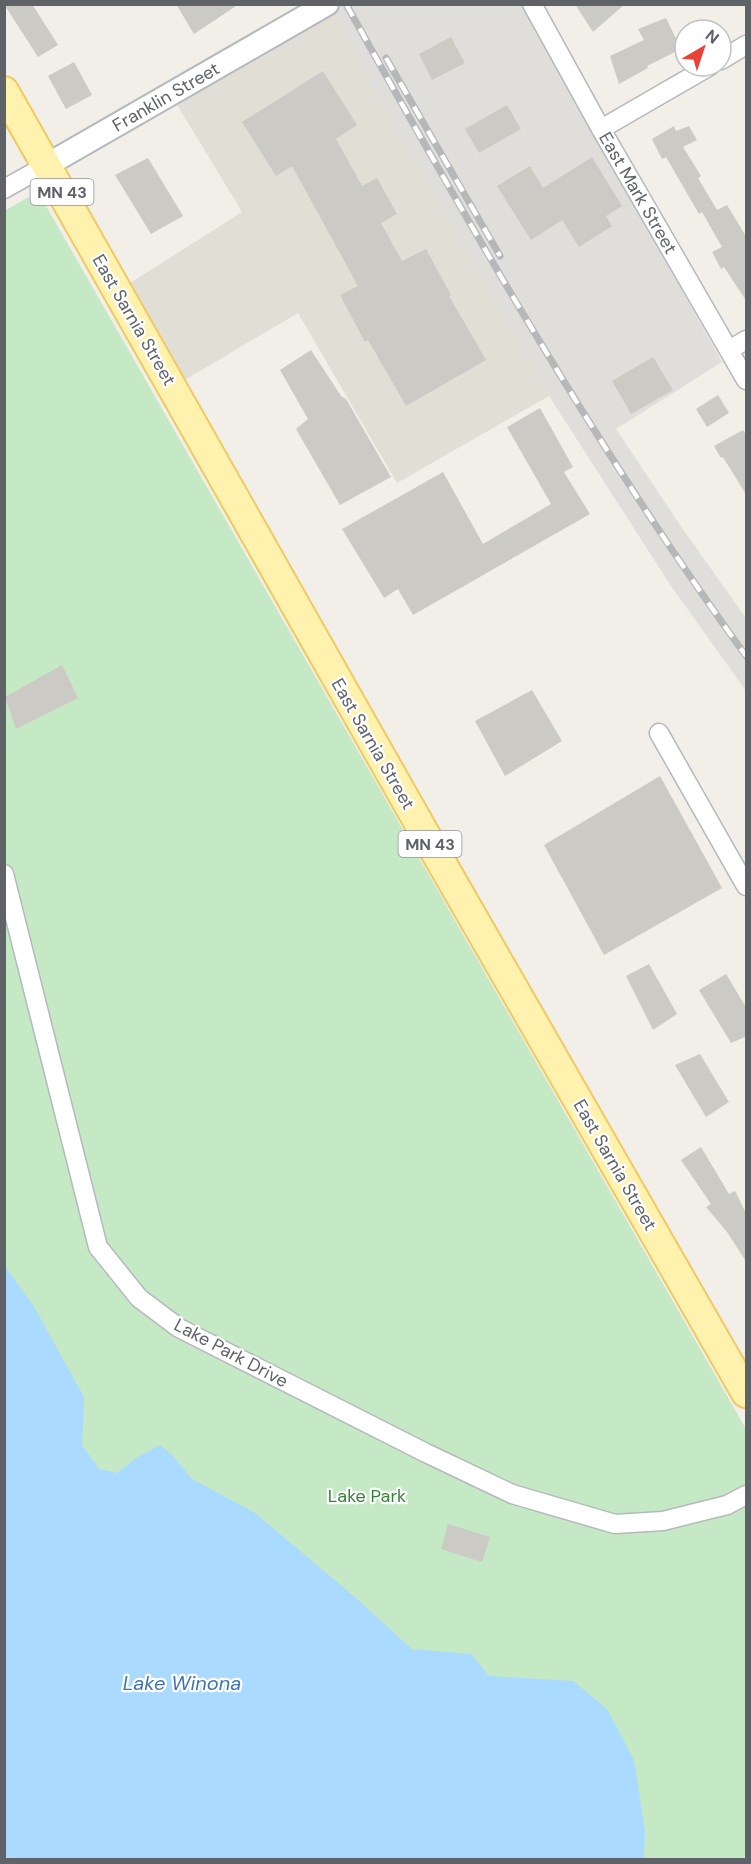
<svg xmlns="http://www.w3.org/2000/svg" width="751" height="1864" viewBox="0 0 751 1864" font-family="'DM Sans',sans-serif">
  <style>
    .industrial { fill: #e0deda }
    .education { fill: #e1ded6 }
    .green { fill: #c5e8c5 }
    .water { fill: #aadaff }
    .building { fill: #cccac5 }
    .lines { fill: none; stroke-linecap: round; stroke-linejoin: round }
    .minor-casing { stroke: #b5b8bc; stroke-width: 21 }
    .tertiary-casing { stroke: #b5b8bc; stroke-width: 26 }
    .primary-casing { stroke: #f2c960; stroke-width: 32 }
    .minor { stroke: #fff; stroke-width: 18 }
    .tertiary { stroke: #fff; stroke-width: 22 }
    .primary { stroke: #fff2af; stroke-width: 28 }
    .rail-casing { stroke: #b6b7b8; stroke-width: 7 }
    .rail { stroke: #fff; stroke-width: 4.5; stroke-dasharray: 14; stroke-linecap: butt }
    .labels { text-anchor: middle; stroke-width: 4.5; stroke-linejoin: round; paint-order: stroke }
    .shield { fill: #fff; stroke: #8f9295; stroke-width: 1.5 }
    .shield-label { font-size: 16px; font-weight: bold; fill: #5f6368 }
    .street-label { font-size: 18px; fill: #5f6368; stroke: #fff }
    .park-label { font-size: 18px; fill: #348238; stroke: #fff }
    .water-label { font-size: 20px; font-style: italic; fill: #4174aa; stroke: #fff }
  </style>
  <rect width="100%" height="100%" fill="#f1efe8"/>
  <!-- industrial -->
  <polygon class="industrial" points="328,5 522,5 722,362 616,429 682,528 746,618 746,691 671,586 549,396 390,119"/>
  <!-- education -->
  <polygon class="education" points="331,10 390,119 549,396 397,483 298,313 183,381 127,285 242,212 176,103"/>
  <!-- green -->
  <polygon class="green" points="38,192 746,1429 746,1859 5,1859 4,211"/>
  <!-- water -->
  <polygon class="water" points="4,1265 33,1305 84,1397 82,1445 99,1469 117,1473 136,1458 160,1445 174,1457 192,1479 255,1513 356,1598 412,1649 471,1654 489,1676 573,1681 607,1709 634,1760 645,1831 644,1859 5,1859"/>
  <!-- building -->
  <g class="building">
    <polygon points="4,4 32,4 58,45 38,57"/>
    <polygon points="176,4 239,4 194,34"/>
    <polygon points="575,4 625,4 593,32"/>
    <polygon points="666,18 681,49 647,66 648,68 619,84 610,56 644,40 638,29"/>
    <polygon points="451,37 465,63 432,80 419,54"/>
    <polygon points="74,62 92,95 66,109 48,76"/>
    <polygon points="323,71 357,125 336,139 362,186 377,178 397,214 381,223 402,261 426,249 451,295 449,296 486,360 406,406 368,340 365,342 340,295 358,286 292,166 276,176 242,122"/>
    <polygon points="507,105 521,129 479,153 465,129"/>
    <polygon points="674,126 676,131 689,126 697,140 683,147 701,176 698,178 717,210 727,205 747,238 747,302 724,267 721,269 712,252 722,247 702,212 699,214 666,157 662,159 652,139"/>
    <polygon points="592,157 622,206 606,216 612,226 579,247 562,220 531,240 497,186 530,166 543,188"/>
    <polygon points="148,158 183,216 151,234 115,175"/>
    <polygon points="311,350 341,396 346,399 391,477 340,505 296,429 308,419 280,370"/>
    <polygon points="653,357 673,390 631,414 612,381"/>
    <polygon points="718,395 729,413 707,427 696,409"/>
    <polygon points="540,408 573,467 564,472 590,514 413,615 398,589 384,598 342,529 443,472 483,544 551,504 507,427"/>
    <polygon points="743,430 747,437 747,496 723,457 721,458 714,446"/>
    <polygon points="62,665 78,698 16,729 5,697"/>
    <polygon points="532,690 562,741 505,776 475,721"/>
    <polygon points="660,776 722,888 604,955 544,845"/>
    <polygon points="649,964 677,1014 653,1030 626,976"/>
    <polygon points="726,974 747,1009 747,1036 731,1043 699,990"/>
    <polygon points="700,1054 729,1102 706,1117 675,1065"/>
    <polygon points="701,1147 729,1194 735,1191 747,1215 747,1263 727,1232 706,1207 711,1204 681,1160"/>
    <polygon points="448,1524 490,1537 482,1562 441,1549"/>
  </g>
  <g class="lines">
    <!-- minor casing -->
    <g class="minor-casing">
      <g id="minor">
        <polyline points="532,4 601,129 746,380"/>
        <polyline points="721,60 746,45"/>
        <polyline points="601,129 710,66"/>
        <polyline points="4,189 47,165"/>
        <polyline points="729,350 746,340"/>
        <polyline points="659,733 746,886"/>
        <polyline points="4,874 98,1247 139,1298 179,1328 426,1453 512,1494 615,1524 663,1521 727,1505 746,1495"/>
      </g>
    </g>
    <!-- tertiary casing -->
    <g class="tertiary-casing">
      <polyline id="tertiary" points="47,165 327,4"/>
    </g>
    <!-- primary casing -->
    <g class="primary-casing">
      <polyline id="primary" points="4,91 425,834 746,1393"/>
    </g>
    <!-- minor -->
    <use href="#minor" class="minor"/>
    <!-- tertiary -->
    <use href="#tertiary" class="tertiary"/>
    <!-- primary -->
    <use href="#primary" class="primary"/>
    <!-- rail casing -->
    <g class="rail-casing">
      <g id="rail">
        <path d="M346,4C470,227 597,450 746,656"/>
        <polyline points="386,58 500,256"/>
      </g>
    </g>
    <!-- rail -->
    <use href="#rail" class="rail"/>
  </g>
  <g class="labels">
    <!-- shield labels -->
    <g class="shield">
      <rect x="30.5" y="179" width="63" height="26" rx="4.5"/>
      <rect x="398.5" y="831" width="63" height="26" rx="4.5"/>
    </g>
    <g class="shield-label">
      <text x="62" y="198">MN 43</text>
      <text x="430" y="850">MN 43</text>
    </g>
    <!-- street labels -->
    <g class="street-label">
      <text transform="translate(166 97) rotate(-30)" y="6">Franklin Street</text>
      <text transform="translate(638 193) rotate(60)" y="6">East Mark Street</text>
      <text transform="translate(134 320) rotate(60)" y="6">East Sarnia Street</text>
      <text transform="translate(373 744) rotate(60)" y="6">East Sarnia Street</text>
      <text transform="translate(615 1165) rotate(60)" y="6">East Sarnia Street</text>
      <text transform="translate(231 1353) rotate(28)" y="6">Lake Park Drive</text>
    </g>
    <!-- park labels -->
    <g class="park-label">
      <text x="367" y="1502">Lake Park</text>
    </g>
    <!-- water labels -->
    <g class="water-label">
      <text x="182" y="1690">Lake Winona</text>
    </g>
  </g>
  <!-- border -->
  <rect width="751" height="1864" fill="none" stroke="#5f6368" stroke-width="12"/>
  <!-- north arrow -->
  <g transform="translate(703 48) rotate(39)"><circle r="28" fill="#ffffff" stroke="#bfc1c3" stroke-width="1.5"/>
  <path d="M0-4.5L10 22L0 15L-10 22Z" fill="#ea4335"/>
  <text y="-9" font-size="16" font-weight="bold" text-anchor="middle" fill="#5f6368">N</text>
  </g>
</svg>
